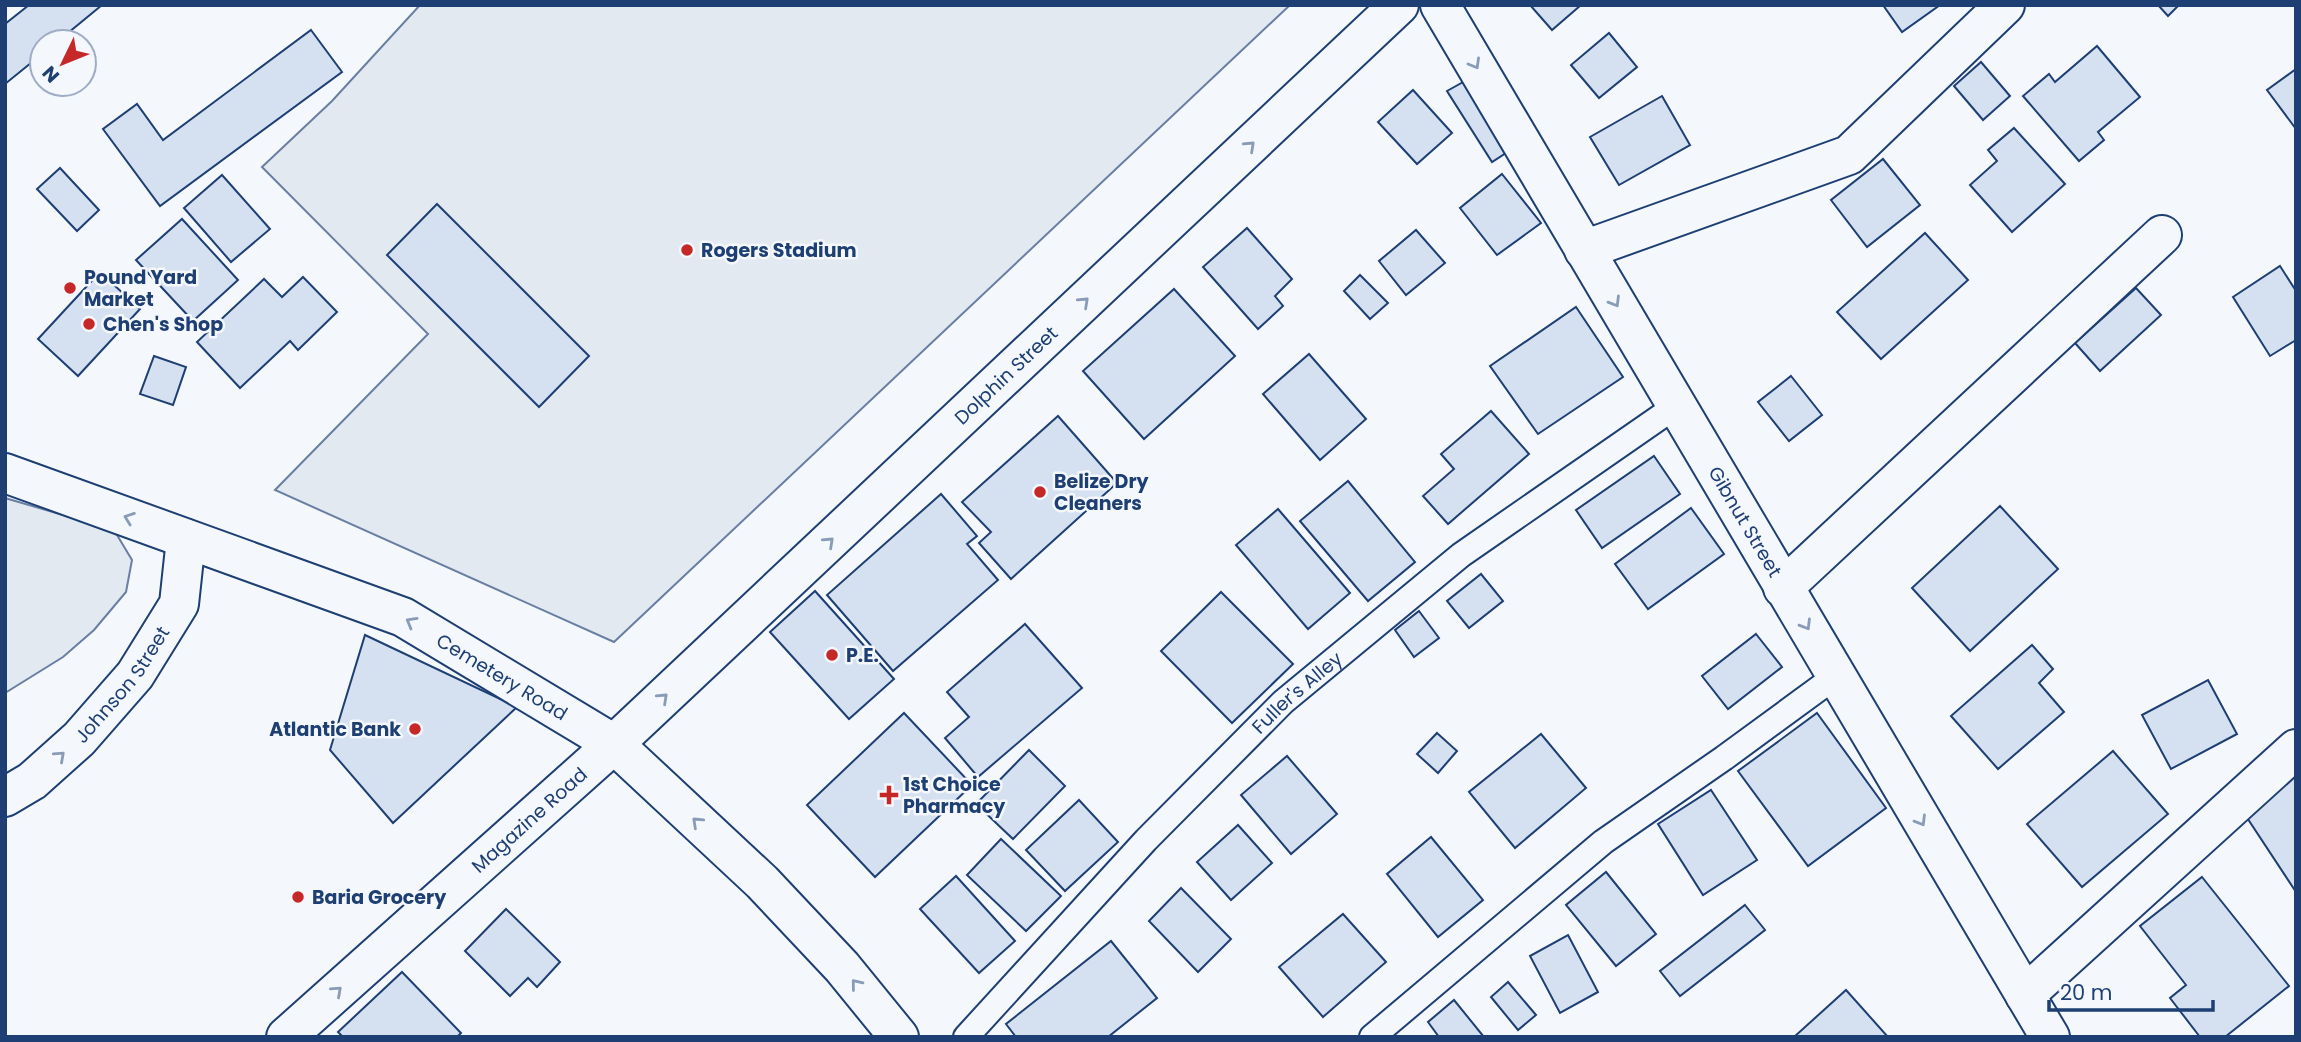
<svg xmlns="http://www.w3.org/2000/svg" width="2301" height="1042" viewBox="0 0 2301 1042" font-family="Poppins,sans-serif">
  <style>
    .green { fill: #e3e9f0; stroke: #687fa3; stroke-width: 2 }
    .building { fill: #d5e0f0; stroke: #1d3f73; stroke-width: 2 }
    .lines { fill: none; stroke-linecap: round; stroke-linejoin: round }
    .lane-casing { stroke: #1d3f73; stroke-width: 28 }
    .street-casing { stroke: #1d3f73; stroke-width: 42 }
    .secondary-casing { stroke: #1d3f73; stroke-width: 42 }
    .lane { stroke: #f4f7fb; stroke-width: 24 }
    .street { stroke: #f4f7fb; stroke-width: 38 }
    .secondary { stroke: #f4f7fb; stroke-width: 38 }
    .oneway { stroke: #889bb7 }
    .poi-dot { fill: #c62828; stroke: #f4f7fb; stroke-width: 2.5 }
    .labels { text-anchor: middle; stroke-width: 5; stroke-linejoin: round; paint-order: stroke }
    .poi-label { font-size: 19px; font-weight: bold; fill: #1d3f73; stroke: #f4f7fb; text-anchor: start }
    .street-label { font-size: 19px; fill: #1d3f73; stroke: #f4f7fb }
  </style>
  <rect width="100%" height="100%" fill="#f4f7fb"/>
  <!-- green -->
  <g class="green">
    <polygon points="420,5 1290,5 614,642 275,490 428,334 262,167 332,101"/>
    <polygon points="5,498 114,530 132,560 126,592 94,630 63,657 5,693"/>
  </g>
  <!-- building -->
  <g class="building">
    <polygon points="29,5 102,5 57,42 42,42 42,54 5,84 5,24"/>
    <polygon points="1530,5 1581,5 1552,30"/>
    <polygon points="1883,5 1940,5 1902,32"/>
    <polygon points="2158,5 2179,5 2168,16"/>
    <polygon points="311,30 342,72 160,206 103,129 137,104 163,140"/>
    <polygon points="1609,33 1637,67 1599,98 1571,65"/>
    <polygon points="2097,46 2140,97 2098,132 2104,140 2079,161 2023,96 2049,74 2055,82"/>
    <polygon points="1981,62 2010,96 1983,120 1954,86"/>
    <polygon points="2296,69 2296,129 2267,90"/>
    <polygon points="1465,81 1509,151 1492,162 1447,91"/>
    <polygon points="1413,90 1452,133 1417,164 1378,122"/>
    <polygon points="1662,96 1690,145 1619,185 1590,137"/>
    <polygon points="2014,128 2065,184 2012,232 1970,185 1997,161 1988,150"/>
    <polygon points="1883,159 1920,205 1867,247 1831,200"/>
    <polygon points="60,168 99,210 77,231 37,189"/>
    <polygon points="1502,174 1541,223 1497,255 1460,208"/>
    <polygon points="222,175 270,229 231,262 184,208"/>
    <polygon points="437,204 589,356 539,407 387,255"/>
    <polygon points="182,219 238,280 193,321 136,260"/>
    <polygon points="1247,228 1292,279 1275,296 1283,306 1258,329 1203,267"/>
    <polygon points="1416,230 1445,263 1406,295 1379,261"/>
    <polygon points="1925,233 1968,280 1881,359 1837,312"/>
    <polygon points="2280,266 2296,291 2296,340 2270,356 2233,297"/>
    <polygon points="100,272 140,309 78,376 38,339"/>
    <polygon points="1360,275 1388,303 1370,319 1344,291"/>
    <polygon points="303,277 337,312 298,350 290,341 240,388 197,342 264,279 282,297"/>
    <polygon points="2136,288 2161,315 2100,371 2075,343"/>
    <polygon points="1174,289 1235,356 1144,439 1083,371"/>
    <polygon points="1576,307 1623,377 1538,434 1490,366"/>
    <polygon points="1309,354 1366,419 1320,460 1263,394"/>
    <polygon points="154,356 186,367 173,405 140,394"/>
    <polygon points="1791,376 1822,415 1789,441 1758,402"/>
    <polygon points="1491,411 1529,454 1448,524 1423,496 1454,469 1441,454"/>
    <polygon points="1058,416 1117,483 1011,579 979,543 991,532 962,502"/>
    <polygon points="1654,456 1680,494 1602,548 1576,510"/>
    <polygon points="1348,481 1415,562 1368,601 1300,521"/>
    <polygon points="941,494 977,536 967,544 998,580 893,671 827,595"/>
    <polygon points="2000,506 2058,569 1970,651 1912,588"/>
    <polygon points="1691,508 1724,554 1648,609 1615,564"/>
    <polygon points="1278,509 1350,593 1308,629 1236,545"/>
    <polygon points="1481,574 1503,601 1469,628 1447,601"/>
    <polygon points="815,591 894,679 849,719 770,632"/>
    <polygon points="1221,592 1293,664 1232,723 1161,651"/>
    <polygon points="1419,611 1439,638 1414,657 1395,630"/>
    <polygon points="1025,624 1082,688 978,777 945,738 969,717 947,692"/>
    <polygon points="1756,634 1782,667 1728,709 1702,676"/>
    <polygon points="365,635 517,707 393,823 330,750"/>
    <polygon points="2032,645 2053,669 2039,683 2064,712 1998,769 1951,716"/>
    <polygon points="2208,680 2237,734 2171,769 2142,715"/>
    <polygon points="904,713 972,785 875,877 807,805"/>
    <polygon points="1817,713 1886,808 1808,866 1738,771"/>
    <polygon points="1437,733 1457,751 1438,773 1417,754"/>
    <polygon points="1541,734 1586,788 1515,848 1469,792"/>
    <polygon points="1029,750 1065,786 1013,839 976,804"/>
    <polygon points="2113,751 2168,814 2082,887 2027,824"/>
    <polygon points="1287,756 1337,814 1291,854 1241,795"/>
    <polygon points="2296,771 2296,892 2240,807"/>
    <polygon points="1711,790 1757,860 1703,895 1658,824"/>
    <polygon points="1079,800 1118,842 1065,891 1026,850"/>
    <polygon points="1238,825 1272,863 1231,900 1197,862"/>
    <polygon points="1431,837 1483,900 1438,937 1387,874"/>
    <polygon points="1001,839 1061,896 1026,931 967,875"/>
    <polygon points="1606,872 1656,934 1616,966 1566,905"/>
    <polygon points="956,876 1015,941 979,973 920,909"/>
    <polygon points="2202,877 2289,986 2225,1037 2200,1037 2170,998 2186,985 2140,926"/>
    <polygon points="1181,888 1231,939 1198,972 1149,921"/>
    <polygon points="1745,905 1765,930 1680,996 1660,971"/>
    <polygon points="506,909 560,962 537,987 528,978 510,996 465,951"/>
    <polygon points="1343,914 1386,962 1323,1017 1279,967"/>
    <polygon points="1568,935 1598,992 1560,1013 1530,956"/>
    <polygon points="1111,941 1157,998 1108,1037 1016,1037 1006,1024"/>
    <polygon points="402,972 461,1033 457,1037 343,1037 338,1032"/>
    <polygon points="1508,982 1536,1015 1518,1030 1491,997"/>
    <polygon points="1846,990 1888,1037 1794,1037"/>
    <polygon points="1454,1000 1484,1037 1439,1037 1428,1022"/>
  </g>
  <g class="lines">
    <!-- lane casing -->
    <g class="lane-casing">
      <g id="lane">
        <path id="s1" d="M966,1037L1146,840L1283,702L1461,555L1676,406"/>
        <polyline points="1372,1037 1603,842 1724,758 1836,676"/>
      </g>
    </g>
    <!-- street casing -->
    <g class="street-casing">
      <g id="street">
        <path id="s2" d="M1440,5L2050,1037"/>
        <polyline points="1584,250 1849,155 2005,5"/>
        <polyline points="1783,588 2162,235"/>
        <path id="s3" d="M5,797L32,781L79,739L135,675L179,604L186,539"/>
        <polyline points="2025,995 2296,749"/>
        <path id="s4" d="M286,1037L614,744L1399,5"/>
      </g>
    </g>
    <!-- secondary casing -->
    <g class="secondary-casing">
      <g id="secondary">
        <path id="s5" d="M5,473L403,617L614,744L762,882L842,967L899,1037"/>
      </g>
    </g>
    <!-- lane -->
    <use href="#lane" class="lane"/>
    <!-- street -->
    <use href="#street" class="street"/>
    <!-- secondary -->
    <use href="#secondary" class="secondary"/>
  </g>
  <!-- one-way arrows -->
  <defs><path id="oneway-chevron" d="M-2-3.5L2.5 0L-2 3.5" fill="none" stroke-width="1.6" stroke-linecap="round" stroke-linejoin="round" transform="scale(1.75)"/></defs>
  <g class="oneway">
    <use href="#oneway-chevron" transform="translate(1475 64) rotate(60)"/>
    <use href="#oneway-chevron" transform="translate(1250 146) rotate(-43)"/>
    <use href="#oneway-chevron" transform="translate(1084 302) rotate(-43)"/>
    <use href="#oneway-chevron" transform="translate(1615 302) rotate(59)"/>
    <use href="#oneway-chevron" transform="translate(129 518) rotate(-160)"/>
    <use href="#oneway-chevron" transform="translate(829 542) rotate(-43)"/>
    <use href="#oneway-chevron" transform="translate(411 622) rotate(-150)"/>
    <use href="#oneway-chevron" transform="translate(1806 625) rotate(59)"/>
    <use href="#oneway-chevron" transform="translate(663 698) rotate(-43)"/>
    <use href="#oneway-chevron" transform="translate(60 756) rotate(-42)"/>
    <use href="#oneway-chevron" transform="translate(1921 821) rotate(59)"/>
    <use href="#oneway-chevron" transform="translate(697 822) rotate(-137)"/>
    <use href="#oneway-chevron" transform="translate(856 984) rotate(-129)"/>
    <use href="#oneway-chevron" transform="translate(337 991) rotate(-42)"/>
  </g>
  <!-- markers -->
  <g class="poi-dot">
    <circle cx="687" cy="250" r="7"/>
    <circle cx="70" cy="288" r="7"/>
    <circle cx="89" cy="324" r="7"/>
    <circle cx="1040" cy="492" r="7"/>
    <circle cx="832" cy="655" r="7"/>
    <circle cx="415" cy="729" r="7"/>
    <path d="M885.5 784.5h7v7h7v7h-7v7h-7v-7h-7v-7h7z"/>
    <circle cx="298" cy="897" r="7"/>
  </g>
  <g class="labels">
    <!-- poi labels -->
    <g class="poi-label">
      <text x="701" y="257">Rogers Stadium</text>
      <text x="84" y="284">Pound Yard<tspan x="84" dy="22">Market</tspan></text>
      <text x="103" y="331">Chen's Shop</text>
      <text x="1054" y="488">Belize Dry<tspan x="1054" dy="22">Cleaners</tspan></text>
      <text x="846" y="662">P.E.</text>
      <text x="401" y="736" text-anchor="end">Atlantic Bank</text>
      <text x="903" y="791">1st Choice<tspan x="903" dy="22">Pharmacy</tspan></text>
      <text x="312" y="904">Baria Grocery</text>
    </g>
    <!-- street labels -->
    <g class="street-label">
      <text dy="7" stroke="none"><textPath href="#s4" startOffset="978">Dolphin Street</textPath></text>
      <text dy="7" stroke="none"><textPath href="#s2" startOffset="600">Gibnut Street</textPath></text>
      <text dy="7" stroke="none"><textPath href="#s5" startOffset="539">Cemetery Road</textPath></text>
      <text dy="7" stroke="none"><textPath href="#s3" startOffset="164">Johnson Street</textPath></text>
      <text dy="7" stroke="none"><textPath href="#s1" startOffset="478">Fuller's Alley</textPath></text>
      <text dy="7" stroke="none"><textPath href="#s4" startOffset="326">Magazine Road</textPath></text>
    </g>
  </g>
  <!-- border -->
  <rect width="2301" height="1042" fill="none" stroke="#1d3f73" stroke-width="14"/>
  <!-- north arrow -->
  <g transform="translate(63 63) rotate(227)"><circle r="33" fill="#f4f7fb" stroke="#9eadc5" stroke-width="2"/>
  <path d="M0-5L12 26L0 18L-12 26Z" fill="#c62828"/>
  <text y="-10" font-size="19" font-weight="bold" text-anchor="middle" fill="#1d3f73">N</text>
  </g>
  <!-- scale -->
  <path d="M2049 1000v10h164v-10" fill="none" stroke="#1d3f73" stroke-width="3.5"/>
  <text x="2060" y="1000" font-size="21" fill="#1d3f73" stroke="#f4f7fb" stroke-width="5" paint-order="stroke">20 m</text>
</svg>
